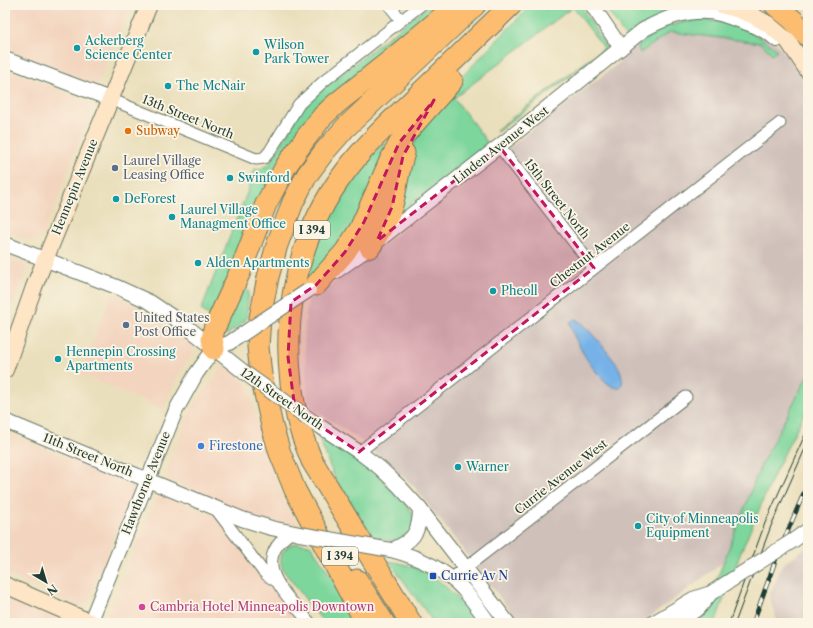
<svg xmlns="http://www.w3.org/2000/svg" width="813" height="628" viewBox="0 0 813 628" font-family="'Libre Caslon Text',serif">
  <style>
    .built { fill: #f3d4be }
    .industrial { fill: #cfc0ba }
    .green { fill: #7dd69c; stroke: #4e8a68 }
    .water { fill: #76b2e8; stroke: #4a788e }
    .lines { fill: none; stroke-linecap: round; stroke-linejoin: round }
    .minor-casing { stroke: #667664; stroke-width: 13 }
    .tertiary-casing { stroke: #667664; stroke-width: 16 }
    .secondary-casing { stroke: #667664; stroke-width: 18 }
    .motorway-casing { stroke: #667664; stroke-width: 23 }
    .minor { stroke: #fff; stroke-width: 11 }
    .tertiary { stroke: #fff; stroke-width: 14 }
    .secondary { stroke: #fee5c5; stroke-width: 16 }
    .motorway { stroke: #fcbd6f; stroke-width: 21 }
    .tram { stroke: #1f3d34; stroke-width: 1 }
    .rail-casing { stroke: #1f3d34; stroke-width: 4.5 }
    .rail { stroke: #fcf5e5; stroke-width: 3; stroke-dasharray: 9; stroke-linecap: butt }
    .tertiary-bridge-casing { stroke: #667664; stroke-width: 16; stroke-linecap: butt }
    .tertiary-bridge { stroke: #fff; stroke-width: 14 }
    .marked { fill: #c2185b; fill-opacity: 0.2; stroke: #c2185b; stroke-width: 3; stroke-dasharray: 8 5; stroke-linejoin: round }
    .culture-dot { fill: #0f9aa8; stroke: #fcf5e5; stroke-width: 1.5 }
    .food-dot { fill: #e8710a; stroke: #fcf5e5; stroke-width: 1.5 }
    .service-dot { fill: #5c6f8a; stroke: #fcf5e5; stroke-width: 1.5 }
    .shop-dot { fill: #3f7fe0; stroke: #fcf5e5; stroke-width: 1.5 }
    .transit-dot { fill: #1a4fb4; stroke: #fcf5e5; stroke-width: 1.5 }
    .hotel-dot { fill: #d1479c; stroke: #fcf5e5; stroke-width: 1.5 }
    .labels { text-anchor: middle; stroke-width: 3.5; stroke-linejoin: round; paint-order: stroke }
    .shield { fill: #fcf5e5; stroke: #617469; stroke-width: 1 }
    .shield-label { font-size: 11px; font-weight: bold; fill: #1f3d34 }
    .culture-label { font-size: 12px; fill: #0d838f; stroke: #fcf5e5; text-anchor: start }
    .street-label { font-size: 12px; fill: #1f3d34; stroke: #fcf5e5 }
    .food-label { font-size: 12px; fill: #c56008; stroke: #fcf5e5; text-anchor: start }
    .service-label { font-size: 12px; fill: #4e5e75; stroke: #fcf5e5; text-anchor: start }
    .shop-label { font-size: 12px; fill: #366cbe; stroke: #fcf5e5; text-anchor: start }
    .transit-label { font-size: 12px; fill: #164399; stroke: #fcf5e5; text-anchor: start }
    .hotel-label { font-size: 12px; fill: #b23c85; stroke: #fcf5e5; text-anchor: start }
  </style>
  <rect width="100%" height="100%" fill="#fcf5e5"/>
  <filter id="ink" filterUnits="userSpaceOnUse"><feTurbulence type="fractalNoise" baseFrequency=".025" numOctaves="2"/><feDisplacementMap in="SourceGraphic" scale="8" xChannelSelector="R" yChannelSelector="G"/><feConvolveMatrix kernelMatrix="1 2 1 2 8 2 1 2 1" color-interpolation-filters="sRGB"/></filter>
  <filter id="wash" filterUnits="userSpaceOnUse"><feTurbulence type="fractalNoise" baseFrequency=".012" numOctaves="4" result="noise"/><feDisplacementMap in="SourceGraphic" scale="16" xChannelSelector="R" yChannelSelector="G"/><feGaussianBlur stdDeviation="0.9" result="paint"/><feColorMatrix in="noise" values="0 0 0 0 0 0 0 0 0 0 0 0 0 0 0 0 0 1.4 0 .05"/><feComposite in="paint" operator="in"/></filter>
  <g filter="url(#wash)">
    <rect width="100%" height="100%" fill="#eadfbc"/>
    <!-- built -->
    <g class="built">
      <polygon points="5,5 129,5 97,85 5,48"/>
      <polygon points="5,68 89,103 92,108 42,238 35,242 5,230"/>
      <polygon points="5,257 22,263 27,269 5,324"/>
      <polygon points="113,292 191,343 193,348 192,353 176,379 163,409 80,374"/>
      <polygon points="227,366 232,368 248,387 266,455 283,499 298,525 278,524 247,515 169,480 167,477 167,471 192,408 222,368"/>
      <polygon points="5,432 127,483 132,487 133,491 86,604 83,606 79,606 5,574"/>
      <polygon points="164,495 215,516 222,524 300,623 109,623 108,615 155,500"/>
      <polygon points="5,596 68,623 5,623"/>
    </g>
    <!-- industrial -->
    <g class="industrial">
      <polygon points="708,15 770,36 808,80 808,375 761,465 724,562 642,623 520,623 413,485 355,436 314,410 308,400 304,335 308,300 325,289 620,62 636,42 653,28"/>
      <polygon points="808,546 808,623 778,623 769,597 782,565"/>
    </g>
    <!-- green -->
    <g class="green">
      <polygon points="429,5 433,6 449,5 344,86 236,263 210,316 201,310 252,180 252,176 255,169 261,170 263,167 269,165 302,109 321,90"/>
      <polygon points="531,5 580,5 607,48 497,132 496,130 604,48 573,7 454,98 485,139 487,143 486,146 394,217 408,156 423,126 443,96"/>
      <polygon points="604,5 686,5 686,9 627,37 625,36"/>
      <path d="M699,20C730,21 753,30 777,50L772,54L761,43L670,32L640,53L638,47C655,28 674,23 699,20Z"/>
      <path d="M383,143L391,149L351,233L311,276L307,275C312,261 315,247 321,234C335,199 358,170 383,143Z"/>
      <polygon points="240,289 249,291 246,320 227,335 220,329"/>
      <polygon points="808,375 808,406 776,470 741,552 715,623 700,623 761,465"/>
      <polygon points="317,433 367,465 378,475 410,509 413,515 414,521 410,532 395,541 374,538 335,479"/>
      <path d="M297,543L310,545L312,547L329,573L358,623H324L283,570C278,557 282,546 297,543Z"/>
      <path d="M389,561C434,568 451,589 477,623H434Z"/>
    </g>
    <!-- water -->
    <path class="water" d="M575,319C584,322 615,360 620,370C622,377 624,382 620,388C603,391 571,338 570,322Z"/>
  </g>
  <g filter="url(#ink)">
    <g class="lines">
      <!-- minor casing -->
      <g class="minor-casing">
        <g id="minor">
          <polyline points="389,5 401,20"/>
          <polyline points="110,99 256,159 264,158 270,151 299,104 324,81 421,5"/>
          <polyline points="499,146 594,268"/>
          <polyline points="359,452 780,123"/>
          <polyline points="215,508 262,570 268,576 276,581"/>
          <path d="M292,532C247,562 287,595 310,623"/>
          <polyline points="451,579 686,397"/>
        </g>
      </g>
      <!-- tertiary casing -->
      <g class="tertiary-casing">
        <g id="tertiary">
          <polyline points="592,5 621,48"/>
          <polyline points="5,59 110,99"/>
          <polyline points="5,244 117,287 150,302 186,326 245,373"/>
          <path d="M335,272L370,247L507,140L643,30C666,17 694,7 720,14C727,16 734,19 741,21C754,25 767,31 777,40"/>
          <polyline points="214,349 229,343 244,333"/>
          <polyline points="5,421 242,519 271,528 300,534"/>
          <polyline points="315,423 359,452 380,468 399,486 420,509 508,623"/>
          <polyline points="794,540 808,530"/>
          <path d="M391,550C418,557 443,568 463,589C472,599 481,612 489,623"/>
          <path d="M391,550C412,542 420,533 420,509"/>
          <polyline points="90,623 176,410 196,374 214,349"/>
          <polyline points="653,623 693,599 711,593"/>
          <polyline points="676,623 699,608 711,593"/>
        </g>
      </g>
      <!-- secondary casing -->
      <g class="secondary-casing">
        <g id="secondary">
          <polyline points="721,5 736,9 752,15 768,24 788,41 808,71"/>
          <polyline points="5,370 34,287 149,5"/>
          <polyline points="5,585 92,623"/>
        </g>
      </g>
      <!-- motorway casing -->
      <g class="motorway-casing">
        <g id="motorway">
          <polyline points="775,5 793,20 808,36"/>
          <path d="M370,247C378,234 388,220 392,205C397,188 398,170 404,153"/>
          <polyline points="316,285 345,252 360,229 390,161 404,135 452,81"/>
          <polyline points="214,349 212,339 214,329 240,272 266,204 286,166 305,139 323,116 337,103 391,60 454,7"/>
          <polyline points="357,580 384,623"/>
          <polyline points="366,623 295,490 280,453 272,426 261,375 258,347 260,318 268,277 277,245 293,202 307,175 324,152 345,128 475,5"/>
          <path d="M411,623L312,461C307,448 301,435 298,421C277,336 292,242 345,172C366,144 391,121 416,97C447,67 479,36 511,5"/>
        </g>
      </g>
      <!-- minor -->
      <use href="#minor" class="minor"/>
      <!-- tertiary -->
      <use href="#tertiary" class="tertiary"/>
      <!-- secondary -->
      <use href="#secondary" class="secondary"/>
      <!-- motorway -->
      <use href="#motorway" class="motorway"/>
      <!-- tram -->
      <g class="tram">
        <polyline points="729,623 765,523 808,428"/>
        <polyline points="735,623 771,526 808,442"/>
      </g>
      <!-- rail casing -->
      <g class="rail-casing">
        <polyline id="rail" points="753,623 776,559 808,483"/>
      </g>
      <!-- rail -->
      <use href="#rail" class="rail"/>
      <!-- tertiary-bridge casing -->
      <g class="tertiary-bridge-casing">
        <g id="tertiary-bridge">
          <polyline points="244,333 309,290"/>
          <polyline points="245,373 315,423"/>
          <polyline points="300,534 391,550"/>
          <polyline points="711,593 794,540"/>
        </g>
      </g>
      <!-- tertiary-bridge -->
      <use href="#tertiary-bridge" class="tertiary-bridge"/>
    </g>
  </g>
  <!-- marked area -->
  <path class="marked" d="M434,100L403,156L392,207L377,241L499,146L594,268L359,452L295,409L288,357L291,302L316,285L345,252L364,222L399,143Z"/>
  <!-- markers -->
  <g class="culture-dot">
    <circle cx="77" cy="48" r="4"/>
    <circle cx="256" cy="52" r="4"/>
    <circle cx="168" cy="86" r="4"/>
    <circle cx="230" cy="178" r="4"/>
    <circle cx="116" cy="199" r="4"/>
    <circle cx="172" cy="217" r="4"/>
    <circle cx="198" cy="263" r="4"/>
    <circle cx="493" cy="291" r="4"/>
    <circle cx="58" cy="359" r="4"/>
    <circle cx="458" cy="467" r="4"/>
    <circle cx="638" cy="526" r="4"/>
  </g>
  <circle class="food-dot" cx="128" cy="131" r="4"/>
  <g class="service-dot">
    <circle cx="115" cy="168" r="4"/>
    <circle cx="126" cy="325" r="4"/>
  </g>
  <circle class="shop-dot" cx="201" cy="446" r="4"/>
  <rect class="transit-dot" x="429" y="572" width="8" height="8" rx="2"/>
  <circle class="hotel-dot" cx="142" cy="607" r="4"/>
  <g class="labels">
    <!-- shield labels -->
    <g class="shield">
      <rect x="294" y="221" width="36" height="18" rx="3"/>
      <rect x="322" y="547" width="36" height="18" rx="3"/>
    </g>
    <g class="shield-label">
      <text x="312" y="234">I 394</text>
      <text x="340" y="560">I 394</text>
    </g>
    <!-- culture labels -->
    <g class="culture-label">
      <text x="85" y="45">Ackerberg<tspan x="85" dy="14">Science Center</tspan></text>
      <text x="264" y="49">Wilson<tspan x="264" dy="14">Park Tower</tspan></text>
      <text x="176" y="90">The McNair</text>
      <text x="238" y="182">Swinford</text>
      <text x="124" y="203">DeForest</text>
      <text x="180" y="214">Laurel Village<tspan x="180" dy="14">Managment Office</tspan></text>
      <text x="206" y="267">Alden Apartments</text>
      <text x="501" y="295">Pheoll</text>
      <text x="66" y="356">Hennepin Crossing<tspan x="66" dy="14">Apartments</tspan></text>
      <text x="466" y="471">Warner</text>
      <text x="646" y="523">City of Minneapolis<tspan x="646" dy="14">Equipment</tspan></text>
    </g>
    <!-- street labels -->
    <g class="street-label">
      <text transform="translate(188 117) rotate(22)" y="4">13th Street North</text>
      <text transform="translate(501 145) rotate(-38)" y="4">Linden Avenue West</text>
      <text transform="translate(75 187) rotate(-68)" y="4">Hennepin Avenue</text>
      <text transform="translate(557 199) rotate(52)" y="4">15th Street North</text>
      <text transform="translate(590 255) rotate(-38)" y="4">Chestnut Avenue</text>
      <text transform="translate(282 399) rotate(35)" y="4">12th Street North</text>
      <text transform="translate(88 455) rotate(22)" y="4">11th Street North</text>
      <text transform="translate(561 477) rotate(-38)" y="4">Currie Avenue West</text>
      <text transform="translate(146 483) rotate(-68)" y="4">Hawthorne Avenue</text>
    </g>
    <!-- food labels -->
    <g class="food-label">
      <text x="136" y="135">Subway</text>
    </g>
    <!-- service labels -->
    <g class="service-label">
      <text x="123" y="165">Laurel Village<tspan x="123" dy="14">Leasing Office</tspan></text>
      <text x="134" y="322">United States<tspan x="134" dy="14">Post Office</tspan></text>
    </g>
    <!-- shop labels -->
    <g class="shop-label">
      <text x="209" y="450">Firestone</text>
    </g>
    <!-- transit labels -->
    <g class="transit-label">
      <text x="441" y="580">Currie Av N</text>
    </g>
    <!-- hotel labels -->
    <g class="hotel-label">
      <text x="150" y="611">Cambria Hotel Minneapolis Downtown</text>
    </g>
  </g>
  <!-- margin -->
  <rect width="813" height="628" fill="none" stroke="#fcf5e5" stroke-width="20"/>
  <!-- north arrow -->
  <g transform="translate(46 582) rotate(142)" stroke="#fcf5e5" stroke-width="3" paint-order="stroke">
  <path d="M0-3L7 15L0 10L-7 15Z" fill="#1f3d34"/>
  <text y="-6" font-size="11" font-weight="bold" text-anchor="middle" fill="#1f3d34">N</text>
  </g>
</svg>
